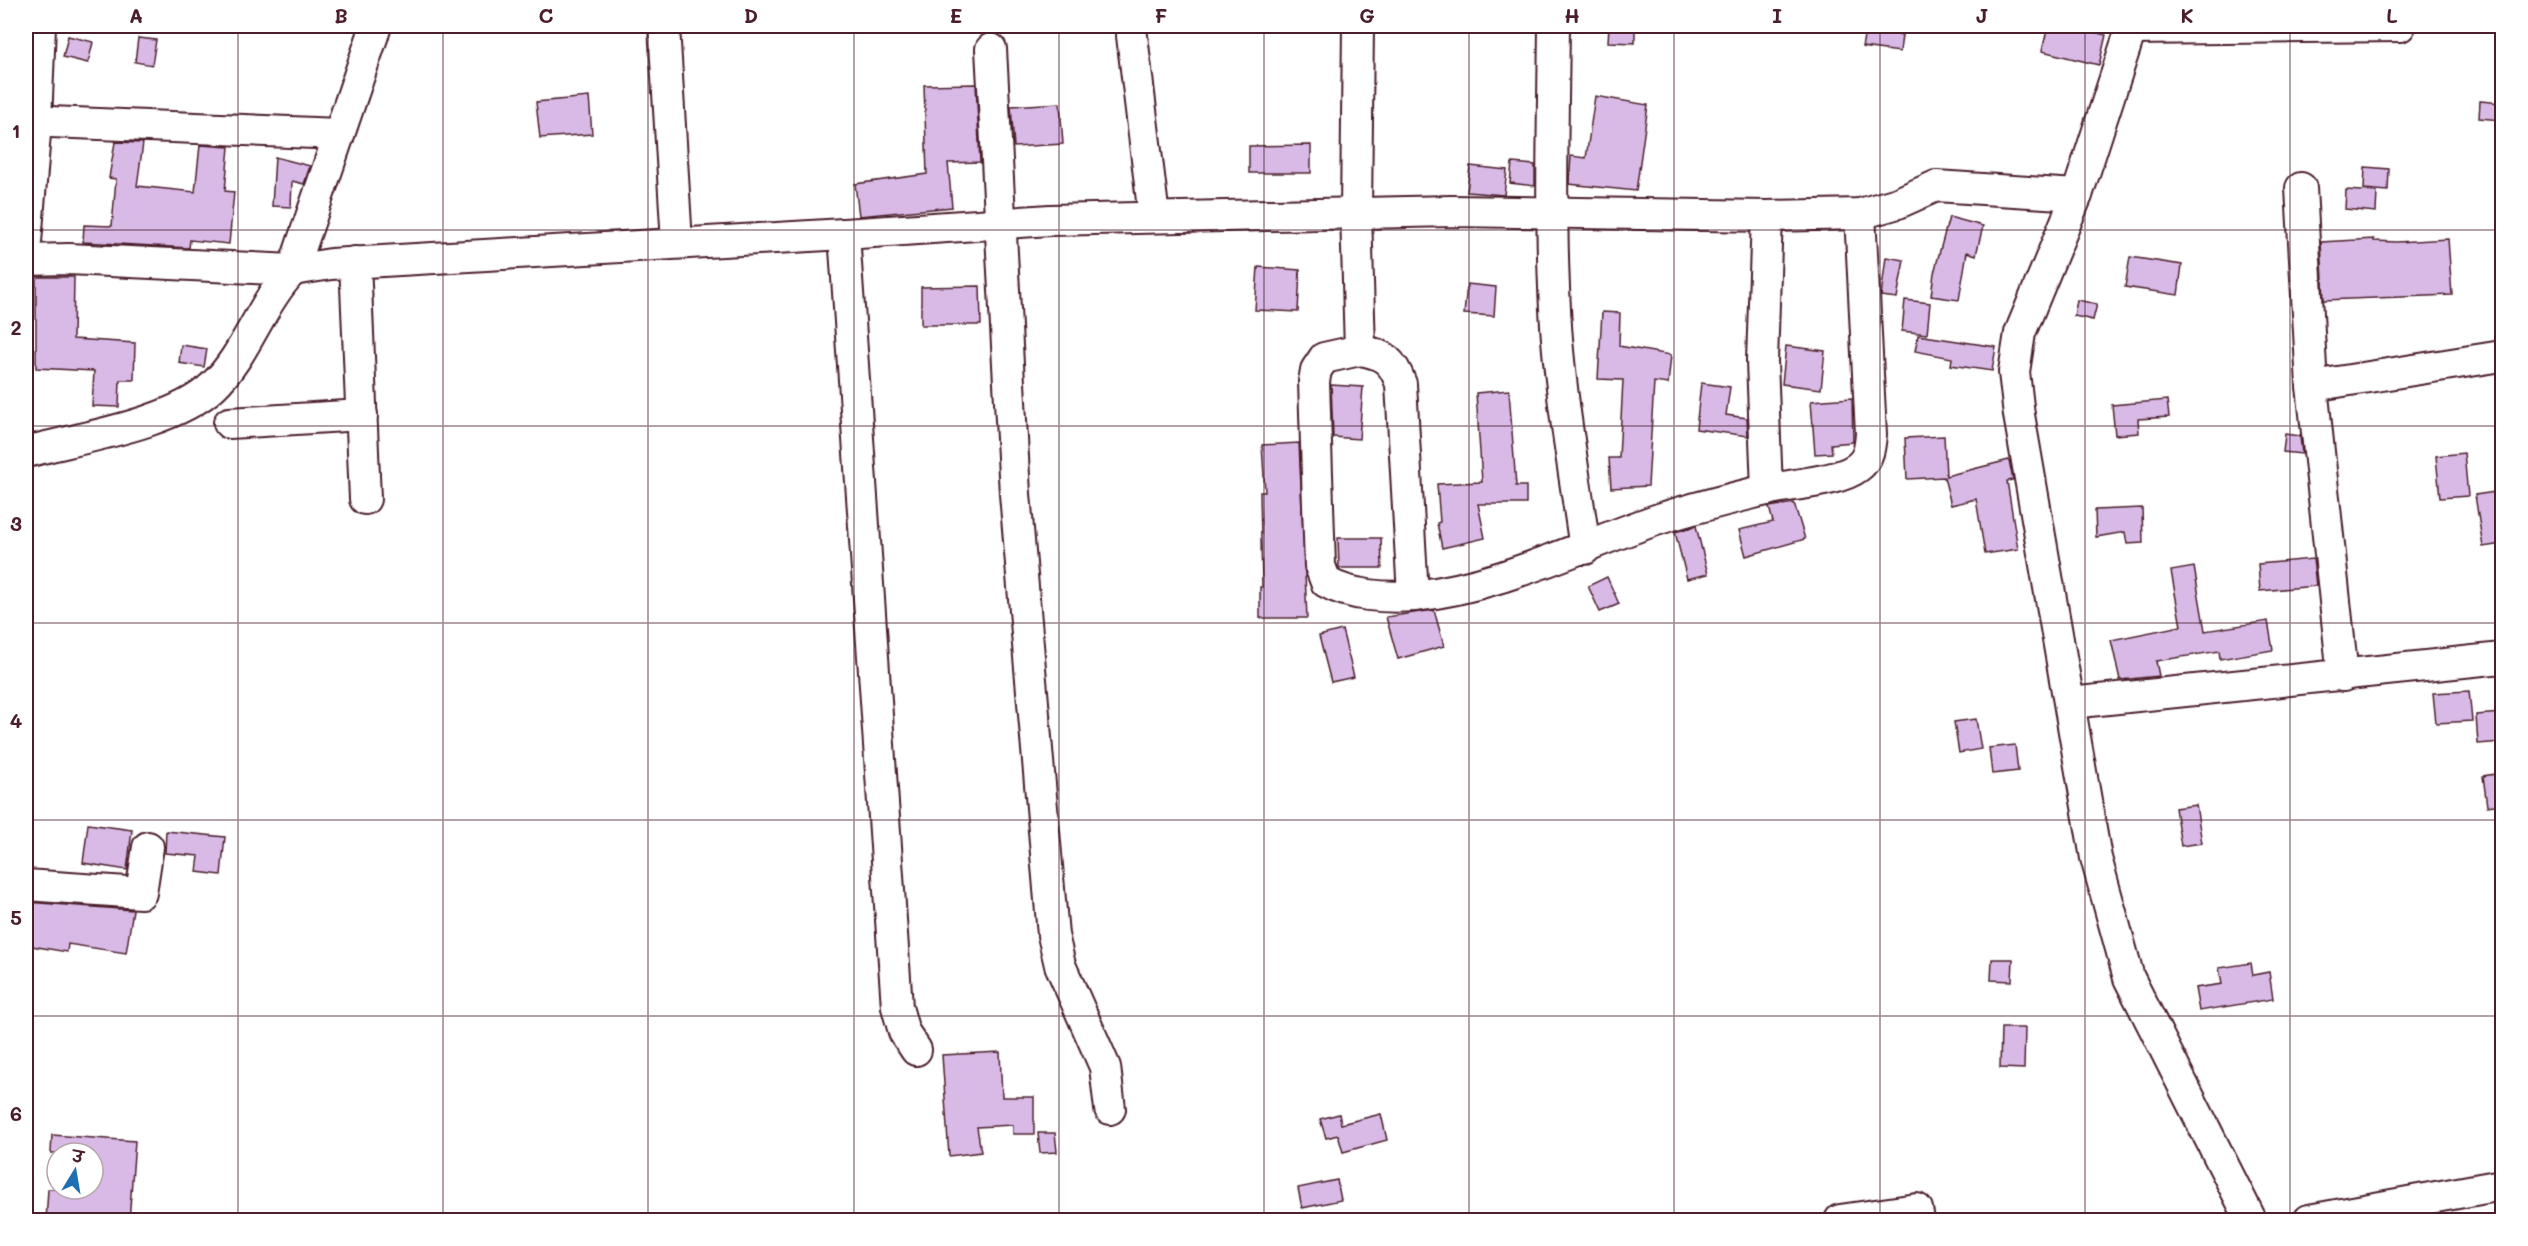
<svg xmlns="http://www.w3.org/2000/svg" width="2528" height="1246" viewBox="0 0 2528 1246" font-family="Mali,'Playpen Sans Deva',sans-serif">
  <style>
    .building { fill: #d9bae7; stroke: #4a1f2b; stroke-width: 1.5 }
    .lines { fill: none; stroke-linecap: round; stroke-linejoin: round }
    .minor-casing { stroke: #4a1f2b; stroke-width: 34 }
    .minor { stroke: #fff; stroke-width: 30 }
    .grid { fill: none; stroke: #4a1f2b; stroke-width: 1.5; stroke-opacity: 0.55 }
    .neatline { fill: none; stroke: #4a1f2b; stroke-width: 2 }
    .grid-label { font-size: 20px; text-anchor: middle; font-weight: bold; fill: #4a1f2b }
  </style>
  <rect width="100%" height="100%" fill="#fff"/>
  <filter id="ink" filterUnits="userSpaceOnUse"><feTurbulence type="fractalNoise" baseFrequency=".0167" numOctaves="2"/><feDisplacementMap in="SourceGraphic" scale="12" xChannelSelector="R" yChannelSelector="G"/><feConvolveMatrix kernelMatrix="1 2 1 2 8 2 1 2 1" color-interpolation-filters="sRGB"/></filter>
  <g filter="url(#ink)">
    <!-- building -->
    <g class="building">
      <polygon points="1609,26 1635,26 1635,43 1608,42"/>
      <polygon points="2048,26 2069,26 2106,35 2099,65 2042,51"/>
      <polygon points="1865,30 1902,35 1900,52 1862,47"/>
      <polygon points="68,36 93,42 88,63 63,57"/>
      <polygon points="138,38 156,40 152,65 135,62"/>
      <polygon points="976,84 980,162 948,163 952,207 859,216 855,184 927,174 924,85"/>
      <polygon points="1595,96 1648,105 1636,191 1569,184 1571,156 1586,158"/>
      <polygon points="589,97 592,134 540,138 536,102"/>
      <polygon points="2480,101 2502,103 2502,120 2479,118"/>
      <polygon points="1060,103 1063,144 1014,147 1011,106"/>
      <polygon points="115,142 143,143 137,186 195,192 200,145 229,147 225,191 234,192 229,244 190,240 189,248 83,242 84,225 112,226 116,179 109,178"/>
      <polygon points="1311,145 1311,173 1249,173 1249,146"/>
      <polygon points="275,157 310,166 304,184 292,181 291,207 272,206"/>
      <polygon points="1512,163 1535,165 1535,186 1510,183"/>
      <polygon points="1470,166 1507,170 1504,195 1467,192"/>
      <polygon points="2365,167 2389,169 2388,191 2364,189"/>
      <polygon points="2346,190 2377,192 2376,212 2345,209"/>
      <polygon points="1949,217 1983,226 1976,255 1967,252 1959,300 1931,296 1934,273"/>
      <polygon points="2374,239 2374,241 2397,242 2448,239 2452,295 2324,300 2321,242"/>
      <polygon points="1886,257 1904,260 1897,298 1881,296"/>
      <polygon points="2130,257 2182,265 2178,295 2125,287"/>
      <polygon points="1258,267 1300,270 1298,312 1255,310"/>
      <polygon points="36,277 74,277 73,339 135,343 134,380 120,380 119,407 92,406 94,371 36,368"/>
      <polygon points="1467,284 1496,287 1494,316 1464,314"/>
      <polygon points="980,286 981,325 921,325 921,287"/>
      <polygon points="1905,300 1930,303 1927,334 1902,331"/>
      <polygon points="2077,300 2097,304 2093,320 2074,316"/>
      <polygon points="1602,312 1620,313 1619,346 1671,355 1668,384 1654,382 1648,486 1611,488 1609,458 1619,458 1623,380 1598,379"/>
      <polygon points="1918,335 1996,347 1992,371 1951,365 1952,358 1915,351"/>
      <polygon points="181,345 207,349 204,367 179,363"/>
      <polygon points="1786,346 1825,351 1821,389 1782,384"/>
      <polygon points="1701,383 1730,387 1726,415 1747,418 1748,436 1696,429"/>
      <polygon points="1331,385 1363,387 1359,439 1333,437"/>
      <polygon points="1509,390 1516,486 1526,486 1526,504 1478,504 1485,538 1442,548 1437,523 1440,522 1437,484 1482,482 1476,393"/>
      <polygon points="1852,398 1853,442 1831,444 1832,453 1815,454 1811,401"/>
      <polygon points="2167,400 2169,417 2138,419 2139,433 2115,435 2112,405"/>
      <polygon points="2285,434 2300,436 2302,454 2283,452"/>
      <polygon points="1944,436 1946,476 2009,460 2013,480 2007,481 2018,549 1985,554 1976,499 1951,505 1944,477 1907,479 1905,438"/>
      <polygon points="1299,443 1307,618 1260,618 1260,587 1262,587 1260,492 1265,492 1262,445"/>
      <polygon points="2464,453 2468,496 2440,498 2436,456"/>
      <polygon points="2502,491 2502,544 2483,547 2475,495"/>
      <polygon points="1794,503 1805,539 1746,556 1739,530 1773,522 1769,507"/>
      <polygon points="2142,508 2143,543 2127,544 2125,532 2096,537 2095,510"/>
      <polygon points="1696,526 1708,574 1687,579 1675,532"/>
      <polygon points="1338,538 1381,538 1382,568 1339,568"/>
      <polygon points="2313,559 2316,586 2260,591 2258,564"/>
      <polygon points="2194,567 2205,631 2268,621 2273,650 2220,659 2219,651 2156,661 2159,676 2120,680 2111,640 2181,626 2171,571"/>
      <polygon points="1607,577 1619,604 1600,612 1588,586"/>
      <polygon points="1434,610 1444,646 1398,659 1386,617"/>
      <polygon points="1342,630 1354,677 1331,682 1319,636"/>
      <polygon points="2469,691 2472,721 2436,723 2433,693"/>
      <polygon points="2502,713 2502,742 2478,744 2476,715"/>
      <polygon points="1976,719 1981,749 1959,753 1954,722"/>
      <polygon points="2015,745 2018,771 1992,774 1989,748"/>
      <polygon points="2502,773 2502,804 2487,806 2483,776"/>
      <polygon points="2196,805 2202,843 2181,846 2175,808"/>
      <polygon points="88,824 132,830 127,870 83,863"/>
      <polygon points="166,831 225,837 221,875 197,872 199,856 165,853"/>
      <polygon points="26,902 133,910 126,953 68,944 67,952 26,945"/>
      <polygon points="1992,959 2013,959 2012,981 1991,980"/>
      <polygon points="2251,963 2253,975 2269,972 2273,999 2199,1011 2195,988 2222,984 2219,968"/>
      <polygon points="2001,1028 2025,1028 2024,1069 2000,1068"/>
      <polygon points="1000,1052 1002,1097 1034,1097 1034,1134 1013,1134 1013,1125 977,1127 981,1152 949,1156 942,1055"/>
      <polygon points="1339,1114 1341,1124 1381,1114 1387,1140 1343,1152 1338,1135 1326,1138 1320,1119"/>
      <polygon points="1038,1133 1055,1133 1057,1152 1040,1153"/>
      <polygon points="52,1135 135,1141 129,1221 46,1221 48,1189 93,1189 93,1153 51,1153"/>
      <polygon points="1337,1180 1341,1200 1302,1208 1298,1188"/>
    </g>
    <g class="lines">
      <!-- minor casing -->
      <g class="minor-casing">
        <g id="minor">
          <polyline points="664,26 677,243"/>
          <path d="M1358,26L1356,212L1360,350C1384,354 1393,361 1401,384L1413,596"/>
          <path d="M1554,26C1553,120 1550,214 1555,309C1559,389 1574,469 1585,549"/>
          <polyline points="2132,26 2077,195 2020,333 2014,372 2019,415 2096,858 2129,978 2251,1220"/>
          <polyline points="2131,29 2400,26"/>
          <polyline points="1132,36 1154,217"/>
          <polyline points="991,49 1015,494 1053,935 1060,965 1105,1067 1110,1109"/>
          <polyline points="26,121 339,134"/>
          <polyline points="2301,188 2312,386 2343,676"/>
          <polyline points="1767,216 1762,361 1767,490"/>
          <polyline points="844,234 897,1007 904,1032 916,1050"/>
          <polyline points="26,242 36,122 40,26"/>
          <polyline points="26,260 69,259 293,270 331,264 844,234 1050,220 1451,211 1767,216 1860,214 1898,203 1936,186 2077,195"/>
          <polyline points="355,262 365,499"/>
          <path d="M1360,350L1324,358L1316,370L1314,382L1320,566L1326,582C1350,596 1386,598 1414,596C1499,587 1577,547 1656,520C1692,508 1730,499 1766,490C1791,484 1839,482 1858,467C1869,459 1870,446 1871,434L1860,214"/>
          <polyline points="2312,386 2502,356"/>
          <polyline points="229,423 362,415"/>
          <path d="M26,452C78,438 174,424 213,386C246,355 260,304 293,270L376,26"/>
          <polyline points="2070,703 2502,658"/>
          <polyline points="26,885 141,893 148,847"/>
          <polyline points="1840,1220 1917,1209 1919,1220"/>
          <polyline points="2309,1220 2502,1185"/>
        </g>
      </g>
      <!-- minor -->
      <use href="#minor" class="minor"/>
    </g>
  </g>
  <!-- grid -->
  <path class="grid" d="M238,26V1220M443,26V1220M648,26V1220M854,26V1220M1059,26V1220M1264,26V1220M1469,26V1220M1674,26V1220M1880,26V1220M2085,26V1220M2290,26V1220M26,230H2502M26,426H2502M26,623H2502M26,820H2502M26,1016H2502"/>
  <!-- margin -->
  <rect width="2528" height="1246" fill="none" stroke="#fff" stroke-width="66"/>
  <!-- north arrow -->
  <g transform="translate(75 1171) rotate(11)"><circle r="28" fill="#ffffff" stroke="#b7a5aa" stroke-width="1.5"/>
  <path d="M0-4.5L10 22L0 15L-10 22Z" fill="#1f6fb2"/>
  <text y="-9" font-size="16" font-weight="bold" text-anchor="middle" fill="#4a1f2b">उ</text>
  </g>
  <rect x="33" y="33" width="2462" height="1180" class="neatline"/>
  <g class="grid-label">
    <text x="136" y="23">A</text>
    <text x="341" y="23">B</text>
    <text x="546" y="23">C</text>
    <text x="751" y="23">D</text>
    <text x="956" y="23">E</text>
    <text x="1161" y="23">F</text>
    <text x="1367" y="23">G</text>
    <text x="1572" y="23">H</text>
    <text x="1777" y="23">I</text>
    <text x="1982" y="23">J</text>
    <text x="2187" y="23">K</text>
    <text x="2392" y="23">L</text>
    <text x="16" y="138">1</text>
    <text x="16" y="335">2</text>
    <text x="16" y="531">3</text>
    <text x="16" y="728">4</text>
    <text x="16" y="925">5</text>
    <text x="16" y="1121">6</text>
  </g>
</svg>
